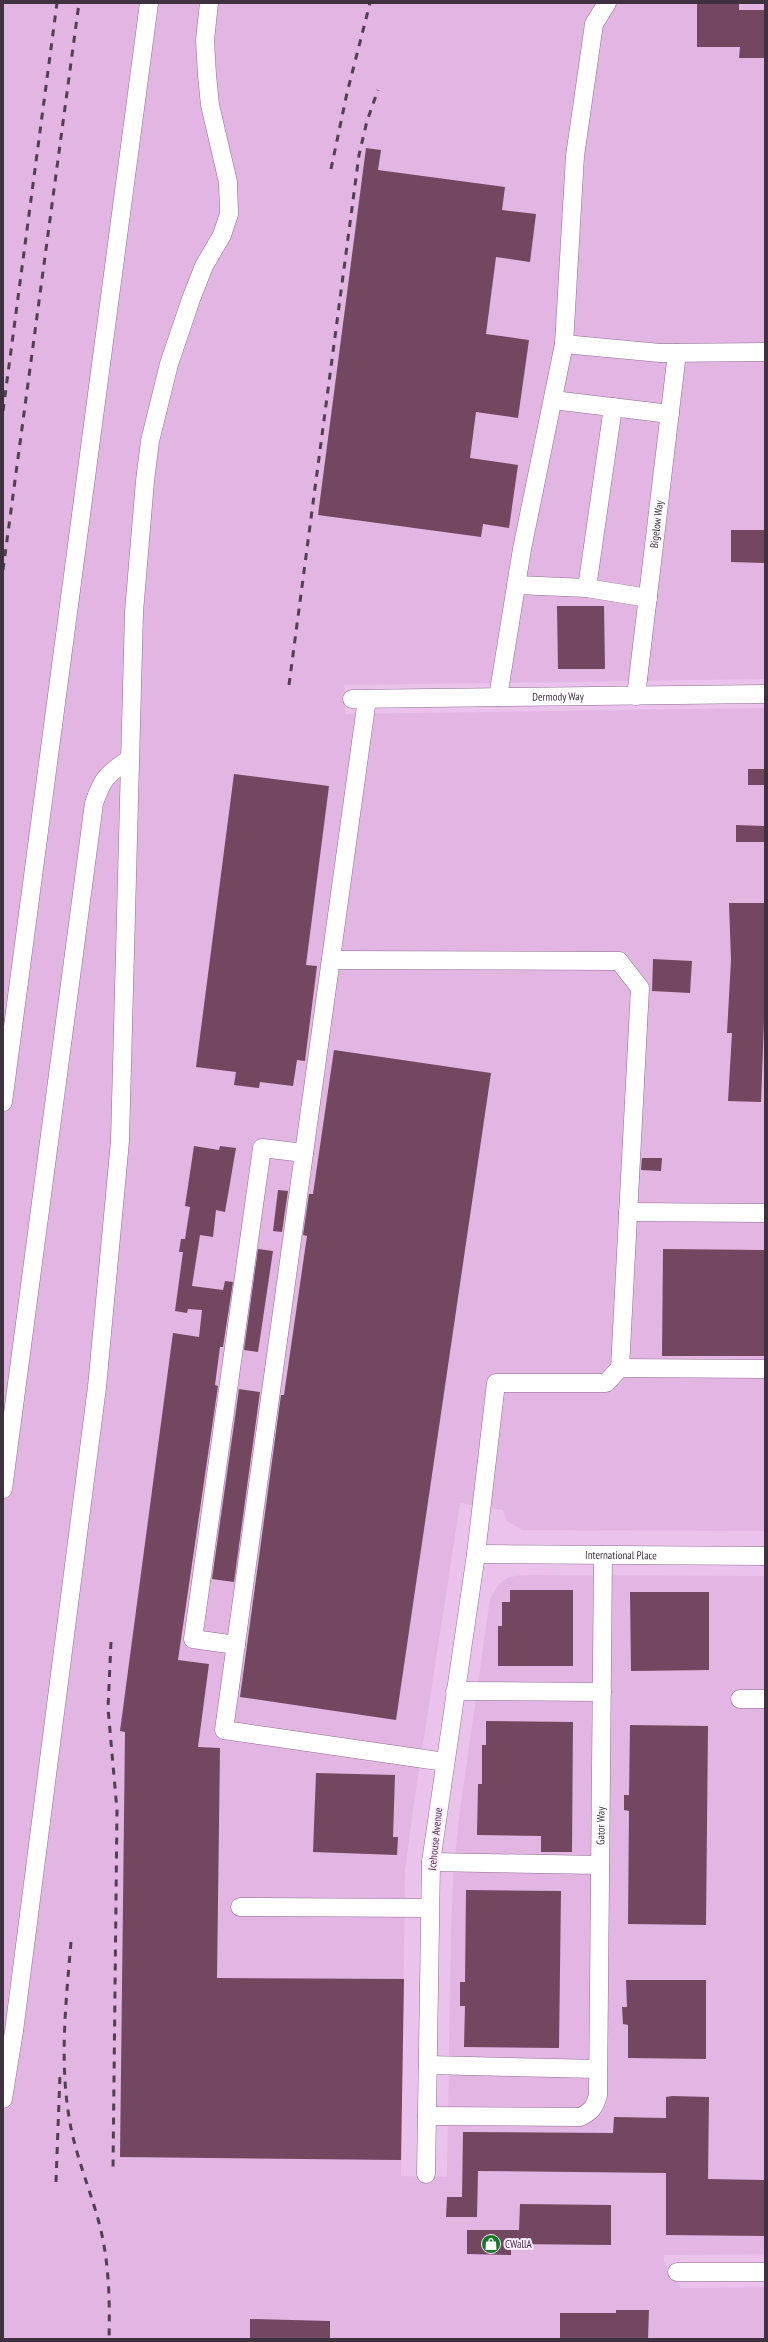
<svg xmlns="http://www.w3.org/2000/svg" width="768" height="2342" viewBox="0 0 768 2342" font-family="'PT Sans Narrow',sans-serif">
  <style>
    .built { fill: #e2b5e3 }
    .building { fill: #744760 }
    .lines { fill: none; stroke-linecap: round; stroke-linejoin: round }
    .minor-casing { stroke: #906c91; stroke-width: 19 }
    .minor { stroke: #fff; stroke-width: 18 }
    .rail { stroke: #514052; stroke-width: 3; stroke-dasharray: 7 7; stroke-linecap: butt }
    .labels { text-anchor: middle; stroke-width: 4; stroke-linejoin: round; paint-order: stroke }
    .street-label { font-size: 11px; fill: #403141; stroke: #fdecfd }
    .poi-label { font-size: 11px; fill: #403141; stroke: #fdecfd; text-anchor: start }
  </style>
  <rect width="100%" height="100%" fill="#eac2eb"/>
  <!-- built -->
  <polygon class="built" points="3,3 765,3 765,679 344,685 345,714 765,708 765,1531 522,1530 507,1521 503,1510 460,1503 414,1802 405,1870 401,2176 447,2177 451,1927 454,1866 459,1818 490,1599 499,1584 509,1577 524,1575 765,1576 765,2254 664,2255 664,2262 681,2288 765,2287 765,2339 3,2339"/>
  <!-- building -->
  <g class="building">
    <polygon points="697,3 739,3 739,10 765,10 765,58 739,58 740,47 697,47"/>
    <polygon points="366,148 381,150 378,170 505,187 502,210 536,214 530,262 496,257 486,334 529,340 518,418 476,412 470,458 518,465 509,528 483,524 481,537 318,515"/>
    <polygon points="731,530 765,530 765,563 731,562"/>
    <polygon points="557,606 604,606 605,669 558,669"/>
    <rect x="748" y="769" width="17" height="16"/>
    <polygon points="234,774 329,786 306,965 317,966 305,1061 297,1060 293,1086 260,1082 259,1088 234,1085 236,1072 196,1067"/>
    <polygon points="736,825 765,826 765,842 736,842"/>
    <polygon points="729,903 765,903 765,995 761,1102 728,1101 732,1033 727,1033 731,960"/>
    <polygon points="653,959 692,961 690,993 652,991"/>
    <polygon points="334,1050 491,1073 396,1720 240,1697 281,1395 284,1395 307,1236 303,1235 309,1194 313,1194"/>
    <polygon points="194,1146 219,1150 220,1146 236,1148 225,1212 216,1210 213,1237 200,1235 192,1286 223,1290 225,1281 233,1282 223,1347 220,1347 215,1385 218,1386 178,1660 209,1664 198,1747 220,1748 217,1978 404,1979 401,2160 120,2157 125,1732 120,1731 173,1333 199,1337 202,1310 188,1309 187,1313 175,1311 183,1252 179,1252 181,1239 185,1239 190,1207 185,1206"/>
    <polygon points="642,1158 662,1158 661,1171 641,1170"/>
    <polygon points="278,1190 288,1191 282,1232 273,1231"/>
    <polygon points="258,1249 273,1251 258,1352 244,1350"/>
    <polygon points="663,1249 765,1250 765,1356 662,1356"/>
    <polygon points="239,1389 260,1392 234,1582 212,1579"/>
    <polygon points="510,1590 573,1590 573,1666 498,1666 498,1626 502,1626 502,1602 510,1602"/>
    <polygon points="630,1592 709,1592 709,1670 631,1671"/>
    <polygon points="486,1721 573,1722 572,1852 541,1852 541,1836 477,1835 478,1784 482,1784 482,1745 486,1745"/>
    <polygon points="630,1725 708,1726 706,1925 628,1924 629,1811 624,1810 624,1795 629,1795"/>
    <polygon points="316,1773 395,1775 393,1837 398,1837 397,1855 313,1852"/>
    <polygon points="466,1890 561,1891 559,2048 464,2047 465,2006 460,2006 460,1982 465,1982"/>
    <polygon points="626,1980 706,1980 706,2059 628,2058 628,2025 623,2024 622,2007 627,2007"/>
    <polygon points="672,2096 709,2097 708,2179 765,2180 765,2236 666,2235 666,2173 478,2171 477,2217 446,2217 447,2197 462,2197 463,2132 613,2133 614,2117 666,2118 666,2097"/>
    <polygon points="520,2204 611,2205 611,2245 511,2244 511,2255 467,2254 467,2230 519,2230"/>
    <polygon points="616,2310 649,2310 648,2339 560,2339 560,2313 616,2313"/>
    <polygon points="250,2319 330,2321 330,2339 250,2339"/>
  </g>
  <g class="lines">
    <!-- minor casing -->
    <g class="minor-casing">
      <g id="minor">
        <polyline points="564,344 660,353 765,352"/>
        <polyline points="553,400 670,414"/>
        <polyline points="516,585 587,588 613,407"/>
        <polyline points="587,588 648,598"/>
        <path id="s1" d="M636,696L677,353"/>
        <polyline points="498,697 522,549 564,344 575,156 594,24 607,3"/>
        <path id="s2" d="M352,699L765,694"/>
        <polyline points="367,699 224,1730 445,1762"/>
        <polyline points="331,960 619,961 640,988 620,1368 606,1383 496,1383 476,1554 431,1862 426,2174"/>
        <polyline points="3,1102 149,3"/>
        <polyline points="628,1212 765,1213"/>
        <polyline points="620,1368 765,1369"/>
        <path d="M3,1489L94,803C103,778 106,775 128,760"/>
        <path id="s3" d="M476,1554L765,1556"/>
        <polyline points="236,1645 193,1639 262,1148 304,1153"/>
        <polyline points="455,1691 602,1692"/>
        <polyline points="740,1699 765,1699"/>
        <polyline points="431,1862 599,1865"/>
        <polyline points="240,1907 430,1908"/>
        <polyline points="428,2065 598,2069"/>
        <polyline points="3,2099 14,2031 97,1387 120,1141 134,612 145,481 150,441 169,364 191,299 204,266 222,235 229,214 228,182 210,105 207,75 205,40 209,3"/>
        <path id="s4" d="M427,2116L580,2117C591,2112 595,2107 598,2095L603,1555"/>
        <polyline points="677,2272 765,2272"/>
      </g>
    </g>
    <!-- minor -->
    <use href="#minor" class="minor"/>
    <!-- rail -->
    <g class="rail">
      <polyline points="331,169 347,93 370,3"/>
      <polyline points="3,411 57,3"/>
      <polyline points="3,570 79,3"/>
      <polyline points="289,685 359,155 367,121 378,90"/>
      <polyline points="111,1642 108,1708 117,1810 113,2169"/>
      <path d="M71,1942C66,2002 59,2062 70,2123C76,2156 89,2187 98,2219C109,2258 110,2298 109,2339"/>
      <polyline points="56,2182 60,2074"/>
    </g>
  </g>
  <!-- icons -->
  <defs>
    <g id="shop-disc" transform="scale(1)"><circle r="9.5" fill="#157728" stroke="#fdecfd"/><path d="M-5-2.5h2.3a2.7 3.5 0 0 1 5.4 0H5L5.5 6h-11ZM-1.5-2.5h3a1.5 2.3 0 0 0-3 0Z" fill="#fff"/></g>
  </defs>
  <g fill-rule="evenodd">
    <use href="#shop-disc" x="491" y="2244"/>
  </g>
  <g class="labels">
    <!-- street labels -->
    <g class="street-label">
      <text dy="4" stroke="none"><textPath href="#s1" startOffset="173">Bigelow Way</textPath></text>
      <text dy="4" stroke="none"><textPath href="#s2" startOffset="206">Dermody Way</textPath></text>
      <text dy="4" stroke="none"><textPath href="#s3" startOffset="145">International Place</textPath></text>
      <text dy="4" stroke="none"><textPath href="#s4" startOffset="452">Gator Way</textPath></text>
      <text transform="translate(435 1839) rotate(-84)" y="4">Icehouse Avenue</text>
    </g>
    <!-- poi labels -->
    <g class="poi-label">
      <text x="505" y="2248">CWallA</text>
    </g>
  </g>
  <!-- border -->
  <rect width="768" height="2342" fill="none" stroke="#403141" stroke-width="8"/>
</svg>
